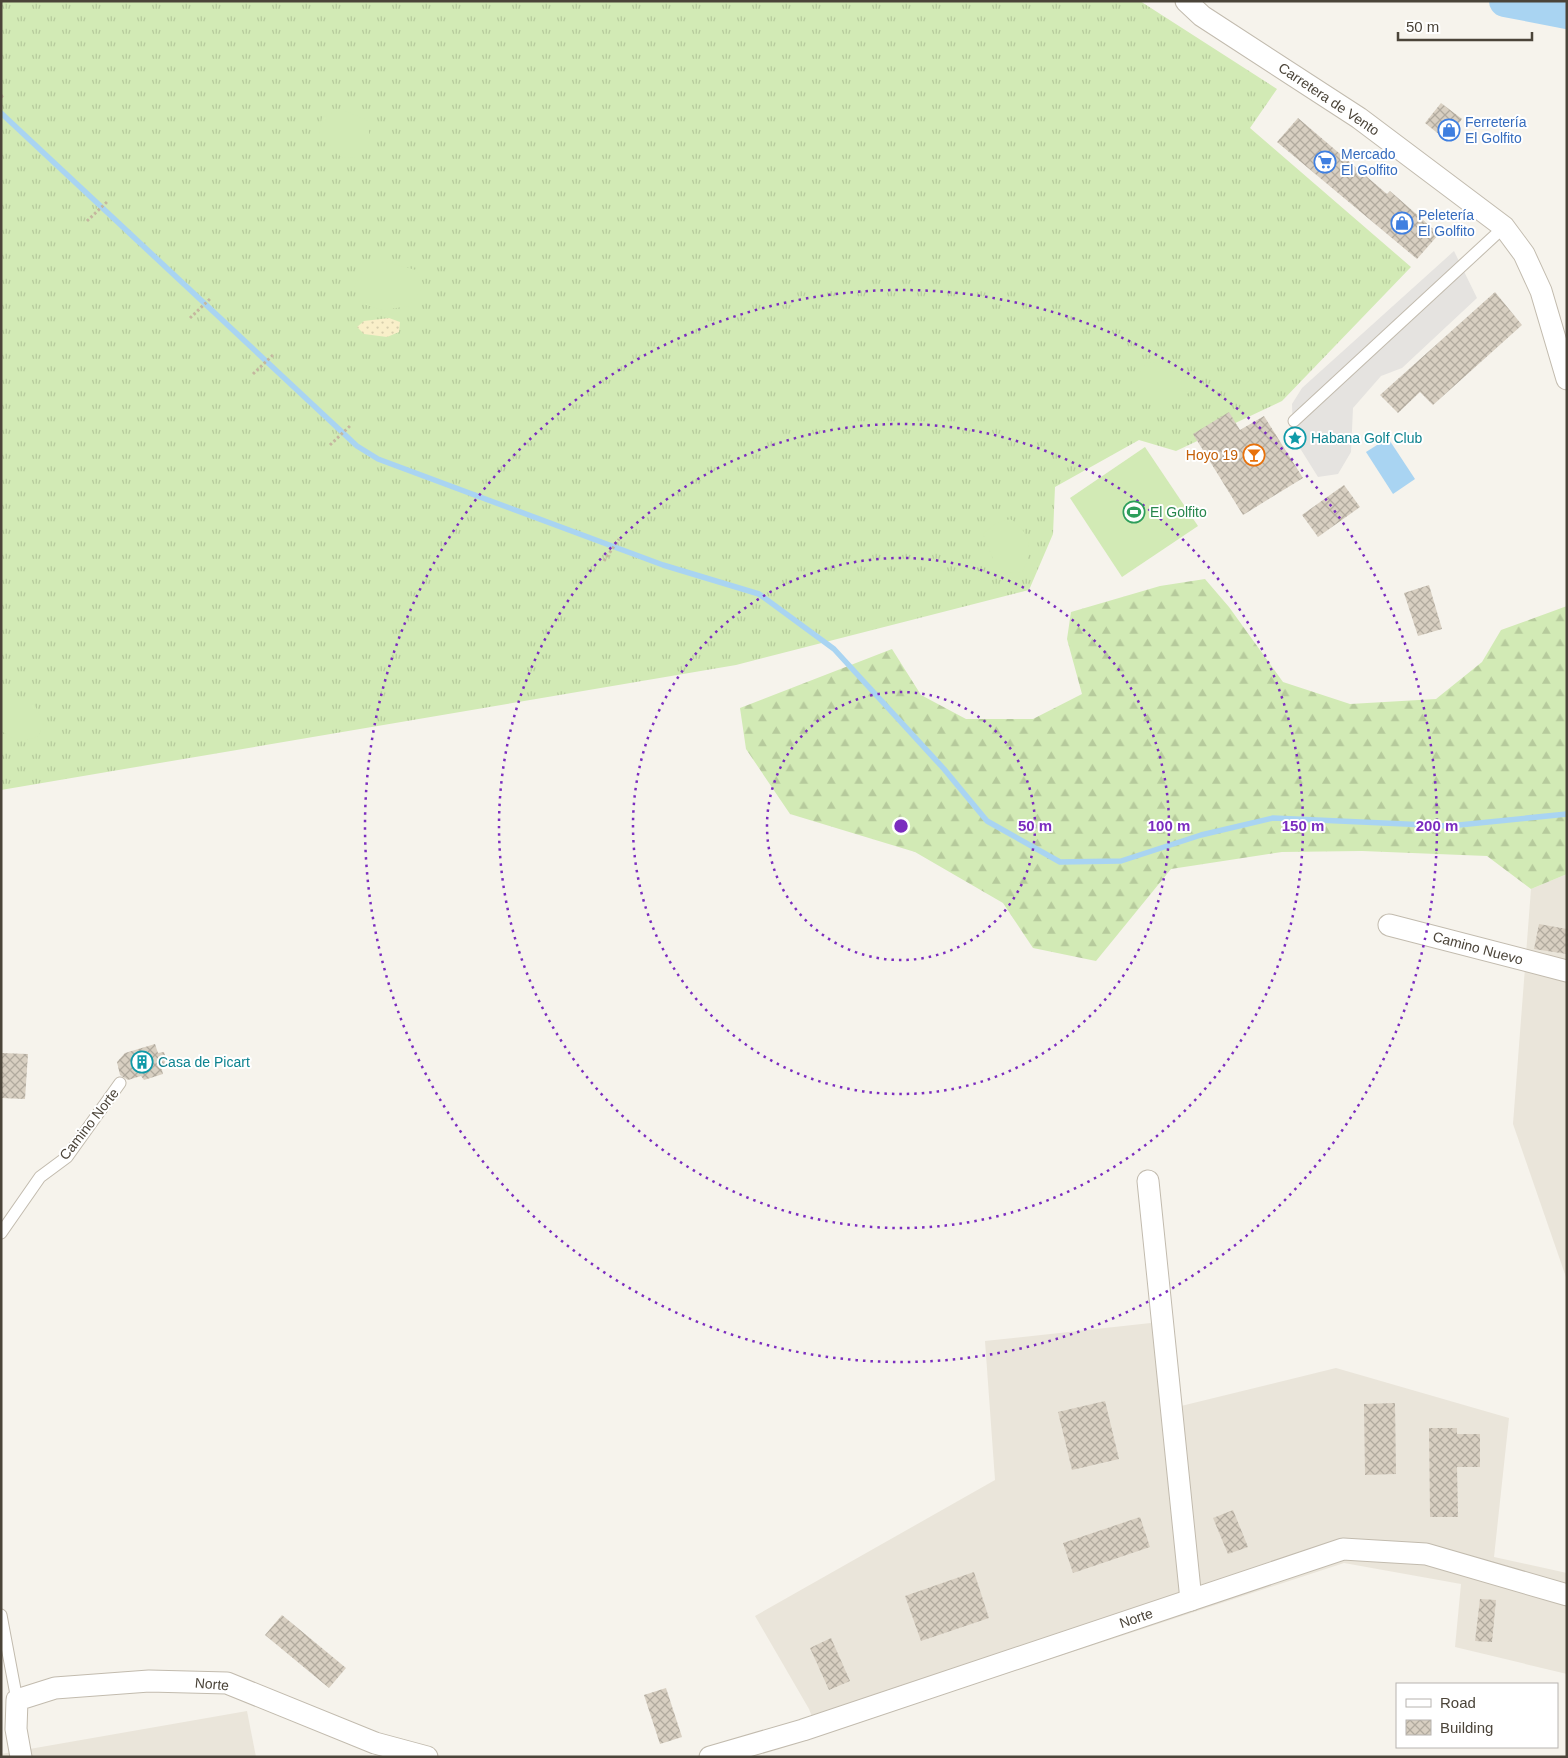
<svg xmlns="http://www.w3.org/2000/svg" width="1568" height="1758" viewBox="0 0 1568 1758" font-family="Helvetica,sans-serif">
  <style>
    .residential { fill: #eae5da }
    .grass { fill: url(#grass-tufts) }
    .forest { fill: url(#forest-firs) }
    .sand { fill: url(#sand-dots) }
    .garden { fill: #d2eab5 }
    .parking { fill: #e5e3e0 }
    .water { fill: #a9d4f2 }
    .lines { fill: none; stroke-linecap: round; stroke-linejoin: round }
    .stream { stroke: #a9d4f2; stroke-width: 5.5 }
    .river { stroke: #a9d4f2; stroke-width: 32 }
    .building { fill: url(#building-cross-hatch) }
    .service-casing { stroke: #c2bbae; stroke-width: 13 }
    .minor-casing { stroke: #c2bbae; stroke-width: 23 }
    .path { stroke: #c4b79f; stroke-width: 3; stroke-dasharray: 2.5 2.5; stroke-linecap: butt }
    .service { stroke: #fff; stroke-width: 11 }
    .minor { stroke: #fff; stroke-width: 21 }
    .ring { fill: none; stroke: #7b2cbf; stroke-width: 2.5; stroke-dasharray: 2.5 5 }
    .labels { text-anchor: middle; stroke-width: 4; stroke-linejoin: round; paint-order: stroke }
    .street-label { font-size: 14px; fill: #4b4439; stroke: #fff }
    .shop-label { font-size: 14px; fill: #366cbe; stroke: #fff; text-anchor: start }
    .culture-label { font-size: 14px; fill: #0d838f; stroke: #fff; text-anchor: start }
    .food-label { font-size: 14px; fill: #c56008; stroke: #fff; text-anchor: end }
    .leisure-label { font-size: 14px; fill: #27864d; stroke: #fff; text-anchor: start }
    .centre { fill: #7b2cbf; stroke: #fff; stroke-width: 2.5 }
    .ring-label { font-size: 15px; text-anchor: middle; font-weight: bold; fill: #7b2cbf; stroke: #fff; stroke-width: 4; stroke-linejoin: round; paint-order: stroke }
  </style>
  <defs>
    <pattern id="grass-tufts" width="24" height="20" patternUnits="userSpaceOnUse" patternTransform="scale(1.25)"><rect width="24" height="20" fill="#d2eab5"/><path d="M3 7l-1-3M5 7V3M7 7l1-3M15 17l-1-3M17 17v-4M19 17l1-3" fill="none" stroke="#b6ca9c"/></pattern>
    <pattern id="forest-firs" width="22" height="20" patternUnits="userSpaceOnUse" patternTransform="scale(1.25)"><rect width="22" height="20" fill="#d2eab5"/><path d="M5 1l3.5 6h-7zM16 11l3.5 6h-7z" fill="#b6ca9c"/></pattern>
    <pattern id="sand-dots" width="8" height="8" patternUnits="userSpaceOnUse" patternTransform="scale(1.25)"><rect width="8" height="8" fill="#f9efc9"/><path d="M2 2h.1M6 6h.1" fill="none" stroke="#d7cead" stroke-width="1.8" stroke-linecap="round"/></pattern>
    <pattern id="building-cross-hatch" width="8" height="8" patternUnits="userSpaceOnUse" patternTransform="scale(1.25)"><rect width="8" height="8" fill="#d8cfc1"/><path d="M0 0l8 8M0 8l8-8" fill="none" stroke="#b1aa9e"/></pattern>
  </defs>
  <rect width="100%" height="100%" fill="#f6f3ec"/>
  <!-- residential -->
  <g class="residential">
    <polygon points="1567,874 1567,1280 1513,1124 1531,889"/>
    <polygon points="1169,1321 1177,1407 1336,1368 1509,1418 1494,1557 1567,1573 1567,1674 1455,1647 1461,1584 1344,1563 819,1735 809,1709 755,1616 995,1480 985,1341"/>
    <polygon points="247,1711 256,1757 1,1757 1,1754"/>
  </g>
  <!-- grass -->
  <polygon class="grass" points="1,1 1140,1 1277,89 1250,128 1411,267 1282,401 1176,451 1139,440 1055,487 1053,534 1029,590 736,665 1,790"/>
  <!-- forest -->
  <polygon class="forest" points="1205,579 1229,607 1283,682 1350,704 1436,699 1482,662 1501,630 1567,606 1567,874 1531,889 1487,856 1362,851 1282,852 1171,869 1096,961 1033,948 1003,903 915,852 790,814 746,749 740,708 892,649 921,695 966,719 1033,719 1082,694 1067,639 1071,612 1160,586"/>
  <!-- sand -->
  <polygon class="sand" points="389,318 400,322 399,332 387,337 364,334 357,327 364,321"/>
  <!-- garden -->
  <g class="garden">
    <polygon points="341,109 369,121 369,145 357,158 341,157 319,133 322,117"/>
    <polygon points="386,262 416,270 424,286 409,306 383,310 360,303 354,286 362,274"/>
    <polygon points="1147,362 1167,363 1188,372 1194,387 1179,402 1158,409 1140,394 1136,378"/>
    <polygon points="1145,447 1198,526 1122,577 1070,498"/>
    <path d="M1010,519C1031,532 1034,551 1022,572L1007,573L993,559L983,534L995,524Z"/>
    <polygon points="9,694 32,700 44,723 39,736 19,742 1,731 1,695"/>
  </g>
  <!-- parking -->
  <polygon class="parking" points="1454,251 1477,298 1402,368 1381,376 1353,408 1351,452 1338,474 1318,477 1293,437 1292,404 1302,388"/>
  <!-- water -->
  <polygon class="water" points="1388,438 1415,479 1393,494 1366,452"/>
  <g class="lines">
    <!-- stream -->
    <polyline class="stream" points="1,113 357,446 378,459 663,565 759,594 834,649 944,769 987,821 1060,862 1121,861 1201,835 1273,818 1449,826 1567,814"/>
    <!-- river -->
    <polyline class="river" points="1505,1 1567,13"/>
  </g>
  <!-- building -->
  <g class="building">
    <polygon points="1441,103 1462,119 1446,140 1425,123"/>
    <polygon points="1298,118 1387,194 1390,191 1439,234 1417,259 1277,142"/>
    <polygon points="1495,292 1522,325 1433,405 1420,392 1398,413 1380,395"/>
    <polygon points="1229,412 1240,430 1264,416 1303,478 1243,515 1193,434"/>
    <polygon points="1344,485 1360,507 1318,537 1302,515"/>
    <polygon points="1429,585 1442,629 1418,636 1404,593"/>
    <polygon points="1539,924 1567,929 1567,954 1534,949"/>
    <polygon points="155,1044 158,1053 164,1052 167,1063 161,1066 163,1074 144,1080 141,1076 128,1080 120,1075 117,1062 125,1053"/>
    <polygon points="1,1053 28,1054 25,1099 1,1098"/>
    <polygon points="1105,1401 1119,1459 1072,1470 1058,1412"/>
    <polygon points="1395,1403 1396,1474 1365,1475 1364,1404"/>
    <polygon points="1429,1428 1457,1428 1457,1434 1480,1434 1480,1467 1457,1467 1458,1517 1430,1517"/>
    <polygon points="1233,1510 1248,1547 1228,1554 1213,1518"/>
    <polygon points="1140,1517 1150,1547 1073,1573 1063,1543"/>
    <polygon points="974,1572 989,1618 921,1641 905,1596"/>
    <polygon points="1480,1599 1496,1600 1492,1642 1475,1641"/>
    <polygon points="282,1615 346,1668 329,1688 265,1635"/>
    <polygon points="831,1638 850,1681 829,1690 810,1648"/>
    <polygon points="666,1688 682,1737 660,1744 644,1695"/>
  </g>
  <g class="lines">
    <!-- service casing -->
    <g class="service-casing">
      <g id="service">
        <polyline points="1294,421 1504,227"/>
        <polyline points="1,1233 40,1177 67,1157 120,1083"/>
        <polyline points="1,1615 17,1700"/>
      </g>
    </g>
    <!-- minor casing -->
    <g class="minor-casing">
      <g id="minor">
        <polyline points="1186,1 1202,16 1359,118 1504,227 1524,254 1541,291 1567,379"/>
        <polyline points="1389,925 1567,971"/>
        <polyline points="1148,1181 1191,1600"/>
        <polyline points="21,1757 16,1729 17,1700 55,1688 149,1681 227,1683 375,1743 427,1757"/>
        <polyline points="710,1757 803,1730 1343,1549 1426,1554 1567,1595"/>
      </g>
    </g>
    <!-- path -->
    <g class="path">
      <polyline points="1,97 4,95"/>
      <polyline points="87,221 108,201"/>
      <polyline points="190,318 211,298"/>
      <polyline points="253,374 274,354"/>
      <polyline points="330,445 351,425"/>
      <polyline points="604,561 619,539"/>
    </g>
    <!-- service -->
    <use href="#service" class="service"/>
    <!-- minor -->
    <use href="#minor" class="minor"/>
  </g>
  <!-- distance rings -->
  <g class="ring">
    <circle cx="901" cy="826" r="134"/>
    <circle cx="901" cy="826" r="268"/>
    <circle cx="901" cy="826" r="402"/>
    <circle cx="901" cy="826" r="536"/>
  </g>
  <!-- icons -->
  <defs>
    <g id="shop-ring" transform="scale(1.125)"><circle r="9.5" fill="#fff" stroke="#3f7fe0" stroke-width="1.5"/><path d="M-5-2.5h2.3a2.7 3.5 0 0 1 5.4 0H5L5.5 6h-11ZM-1.5-2.5h3a1.5 2.3 0 0 0-3 0Z" fill="#3f7fe0"/></g>
    <g id="supermarket-ring" transform="scale(1.125)"><circle r="9.5" fill="#fff" stroke="#3f7fe0" stroke-width="1.5"/><path d="M-6-5.5h2.5l.6 2H6L4.5 2H-2.5L-4.4-4H-6ZM-1.5 3.2a1.3 1.3 0 1 0 .1 0ZM3 3.2a1.3 1.3 0 1 0 .1 0Z" fill="#3f7fe0"/></g>
    <g id="sight-ring" transform="scale(1.125)"><circle r="9.5" fill="#fff" stroke="#0f9aa8" stroke-width="1.5"/><path d="M0-6L1.8-2.2L6-1.7L2.9 1.2L3.7 5.4L0 3.3L-3.7 5.4L-2.9 1.2L-6-1.7L-1.8-2.2Z" fill="#0f9aa8"/></g>
    <g id="bar-ring" transform="scale(1.125)"><circle r="9.5" fill="#fff" stroke="#e8710a" stroke-width="1.5"/><path d="M-6-5H6L.8 .8V4.5H3.5V6h-7V4.5H-.8V.8Z" fill="#e8710a"/></g>
    <g id="stadium-ring" transform="scale(1.125)"><circle r="9.5" fill="#fff" stroke="#2e9e5b" stroke-width="1.5"/><path d="M0-5a6.5 5 0 1 0 0 10a6.5 5 0 1 0 0-10ZM-3.5-1.8h7v3.6h-7Z" fill="#2e9e5b"/></g>
    <g id="building-ring" transform="scale(1.125)"><circle r="9.5" fill="#fff" stroke="#0f9aa8" stroke-width="1.5"/><path d="M-4-6H4V6H1V3H-1V6H-4ZM-2.5-4.3h1.7v1.8h-1.7ZM.8-4.3h1.7v1.8H.8ZM-2.5-1h1.7V.8h-1.7ZM.8-1h1.7V.8H.8Z" fill="#0f9aa8"/></g>
  </defs>
  <g fill-rule="evenodd">
    <use href="#shop-ring" x="1449" y="130"/>
    <use href="#supermarket-ring" x="1325" y="162"/>
    <use href="#shop-ring" x="1402" y="223"/>
    <use href="#sight-ring" x="1295" y="438"/>
    <use href="#bar-ring" x="1254" y="455"/>
    <use href="#stadium-ring" x="1134" y="512"/>
    <use href="#building-ring" x="142" y="1062"/>
  </g>
  <g class="labels">
    <!-- street labels -->
    <g class="street-label">
      <text transform="translate(1329 99) rotate(34)" y="5">Carretera de Vento</text>
      <text transform="translate(1478 948) rotate(15)" y="5">Camino Nuevo</text>
      <text transform="translate(89 1124) rotate(-52)" y="5">Camino Norte</text>
      <text transform="translate(1136 1618) rotate(-19)" y="5">Norte</text>
      <text transform="translate(212 1684) rotate(5)" y="5">Norte</text>
    </g>
    <!-- shop labels -->
    <g class="shop-label">
      <text x="1465" y="127">Ferretería<tspan x="1465" dy="16">El Golfito</tspan></text>
      <text x="1341" y="159">Mercado<tspan x="1341" dy="16">El Golfito</tspan></text>
      <text x="1418" y="220">Peletería<tspan x="1418" dy="16">El Golfito</tspan></text>
    </g>
    <!-- culture labels -->
    <g class="culture-label">
      <text x="1311" y="443">Habana Golf Club</text>
      <text x="158" y="1067">Casa de Picart</text>
    </g>
    <!-- food labels -->
    <g class="food-label">
      <text x="1238" y="460">Hoyo 19</text>
    </g>
    <!-- leisure labels -->
    <g class="leisure-label">
      <text x="1150" y="517">El Golfito</text>
    </g>
  </g>
  <circle cx="901" cy="826" r="8" class="centre"/>
  <g class="ring-label">
    <text x="1035" y="831">50 m</text>
    <text x="1169" y="831">100 m</text>
    <text x="1303" y="831">150 m</text>
    <text x="1437" y="831">200 m</text>
  </g>
  <!-- border -->
  <rect width="1568" height="1758" fill="none" stroke="#4b4439" stroke-width="5"/>
  <!-- legend -->
  <rect x="1396" y="1683" width="162" height="65" fill="#ffffff" stroke="#b7b4b0"/>
  <rect x="1406" y="1699" width="25" height="8" fill="#ffffff" stroke="#b7b4b0"/>
  <text x="1440" y="1708" font-size="15" fill="#4b4439">Road</text>
  <rect x="1406" y="1720" width="25" height="15" fill="url(#building-cross-hatch)" stroke="#b7b4b0"/>
  <text x="1440" y="1733" font-size="15" fill="#4b4439">Building</text>
  <!-- scale -->
  <path d="M1398 32v8h134v-8" fill="none" stroke="#4b4439" stroke-width="2.5"/>
  <text x="1406" y="32" font-size="15" fill="#4b4439" stroke="#ffffff" stroke-width="4" paint-order="stroke">50 m</text>
</svg>
